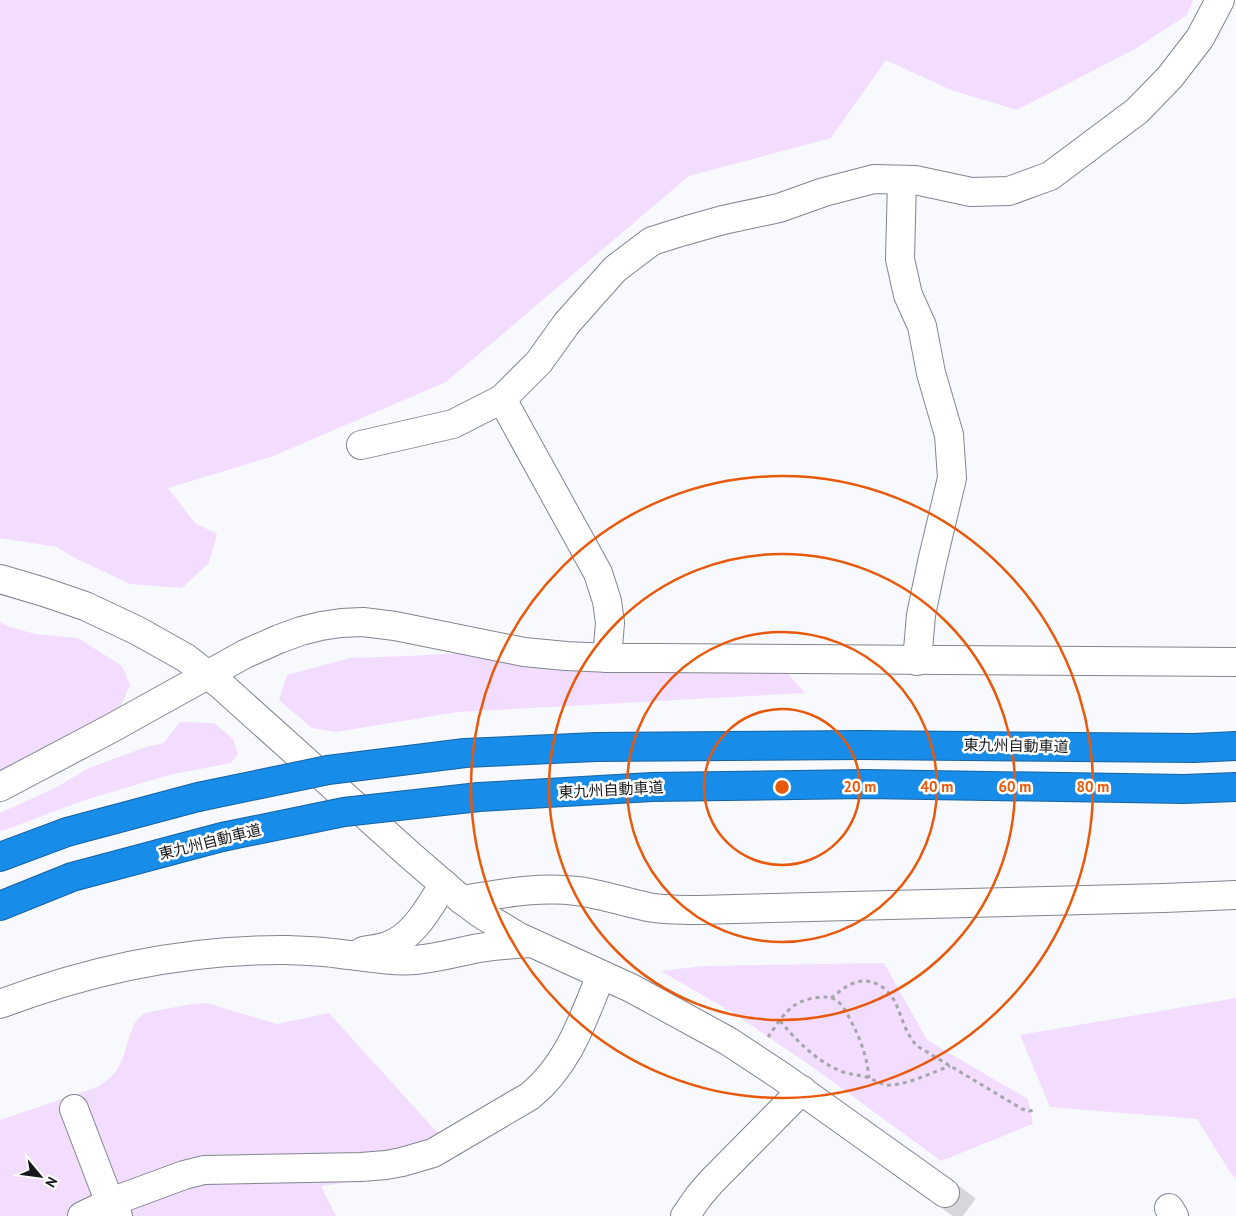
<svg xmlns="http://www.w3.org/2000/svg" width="1236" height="1216" viewBox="0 0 1236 1216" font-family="'PT Sans','Noto Sans JP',sans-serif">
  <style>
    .green { fill: #f3ddfe }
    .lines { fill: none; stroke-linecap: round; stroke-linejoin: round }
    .minor-tunnel { stroke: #d5d7db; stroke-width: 28; stroke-dasharray: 28 14; stroke-linecap: butt }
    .minor-casing { stroke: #81858f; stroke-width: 30 }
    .highway-casing { stroke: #1763a1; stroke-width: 30 }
    .path { stroke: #a4a6aa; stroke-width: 3; stroke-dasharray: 4 4; stroke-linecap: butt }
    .minor { stroke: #fff; stroke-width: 28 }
    .highway { stroke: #178ce9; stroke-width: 28 }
    .highway-bridge-casing { stroke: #1763a1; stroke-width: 30; stroke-linecap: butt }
    .highway-bridge { stroke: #178ce9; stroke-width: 28 }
    .ring { fill: none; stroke: #e8590c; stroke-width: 2.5 }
    .labels { text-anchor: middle; stroke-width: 5; stroke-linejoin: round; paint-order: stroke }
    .street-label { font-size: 15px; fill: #16171b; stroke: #fff }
    .centre { fill: #e8590c; stroke: #fff; stroke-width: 2.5 }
    .ring-label { font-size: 15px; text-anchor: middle; font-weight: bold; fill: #e8590c; stroke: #fff; stroke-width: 5; stroke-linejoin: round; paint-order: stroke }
  </style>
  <rect width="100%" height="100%" fill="#f7f9fd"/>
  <!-- green -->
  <g class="green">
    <polygon points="0,0 1193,0 1187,15 1135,49 1017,110 951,90 886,60 831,138 689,176 446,382 271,457 168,488 195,523 217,534 209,563 182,588 130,584 73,557 57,547 0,538"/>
    <polygon points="0,622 7,626 35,634 78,638 122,666 130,685 121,705 76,736 0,772"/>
    <polygon points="461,653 563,670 783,668 805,693 458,712 336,732 312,728 279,700 287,675 350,658 408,656"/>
    <polygon points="180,722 214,723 233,739 238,754 231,763 169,775 85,800 5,830 0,831 0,813 57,787 89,768 146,747 164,743"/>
    <polygon points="884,963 927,1040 1028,1099 1033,1124 941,1161 814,1068 730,1011 661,971 703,966"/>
    <polygon points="1236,998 1236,1179 1230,1172 1197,1119 1050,1107 1020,1035"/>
    <path d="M207,1003L277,1024L329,1013L445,1141L447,1161L410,1174L321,1186L336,1216H0V1120L97,1087C108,1080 116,1074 121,1062C127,1051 130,1025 139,1018C141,1015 146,1013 149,1012L192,1004Z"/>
  </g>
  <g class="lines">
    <!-- minor-tunnel -->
    <polyline class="minor-tunnel" points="945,1193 976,1216"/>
    <!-- minor casing -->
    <g class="minor-casing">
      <g id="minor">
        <polyline points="902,180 900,259 908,295 922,326 931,373 949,435 952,478 932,562 921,615 917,661"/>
        <polyline points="502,399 598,573 607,601 610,623 607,658"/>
        <polyline points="361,445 453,424 502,399 539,362 567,323 615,269 652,241 684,231 723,220 779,208 824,192 874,179 915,180 971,192 1009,191 1050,176 1137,111 1170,77 1200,38 1220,0"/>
        <polyline points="0,579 44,592 85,606 138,631 186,658 222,686 411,856 462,900 481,914 519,937 631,988 728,1041 781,1076 945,1193"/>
        <polyline points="0,787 110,729 245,654 279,639 301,631 321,626 341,623 363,622 395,626 524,652 566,656 610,658 657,658 1236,662"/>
        <path d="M462,900C500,894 538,886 577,891C601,894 624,902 648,907C665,910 681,910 698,910L1164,898L1236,895"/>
        <path d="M363,951C371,949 379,949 387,946C414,937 429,907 444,884"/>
        <path d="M0,1004C92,969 190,949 288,950C303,951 318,951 333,953C361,956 388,962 416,960C438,958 458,952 479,948C497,945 514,944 532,943"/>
        <polyline points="74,1109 105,1190 118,1216"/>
        <polyline points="1169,1208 1174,1216"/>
        <path d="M82,1216L111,1202L184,1175L204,1170L361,1167L386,1165L402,1162L433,1153L530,1096C569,1064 583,1019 601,975"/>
        <polyline points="685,1216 699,1196 711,1182 802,1090"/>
      </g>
    </g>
    <!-- highway casing -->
    <g class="highway-casing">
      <g id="highway">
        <polyline points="465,753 596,747 861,745 1194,748 1236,746"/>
        <polyline points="479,797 652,787 866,784 1184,789 1236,787"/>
        <polyline points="0,857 67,832 198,797"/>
        <polyline points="0,906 72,877 222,837"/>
      </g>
    </g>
    <!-- path -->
    <g class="path">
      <path d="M831,998C838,993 845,986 854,983C871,976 889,988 896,1004C902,1018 906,1034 917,1046L1022,1109L1029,1111L1035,1110"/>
      <path d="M780,1021C798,1042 817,1062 843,1072C852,1075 861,1075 869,1078C877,1081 883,1086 891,1085C909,1084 933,1072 950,1066"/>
      <path d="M768,1037C776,1026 784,1012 795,1005C805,998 826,994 836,1000C843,1005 846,1012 850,1019C860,1038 867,1056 869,1078"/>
    </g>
    <!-- minor -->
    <use href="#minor" class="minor"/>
    <!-- highway -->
    <use href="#highway" class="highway"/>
    <!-- highway-bridge casing -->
    <g class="highway-bridge-casing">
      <g id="highway-bridge">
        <polyline points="198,797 328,770 465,753"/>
        <polyline points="222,837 344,812 479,797"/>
      </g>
    </g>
    <!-- highway-bridge -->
    <use href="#highway-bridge" class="highway-bridge"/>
  </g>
  <!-- distance rings -->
  <g class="ring">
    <circle cx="782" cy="787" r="78"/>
    <circle cx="782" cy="787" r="155"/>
    <circle cx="782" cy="787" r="233"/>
    <circle cx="782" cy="787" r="311"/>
  </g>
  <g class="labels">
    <!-- street labels -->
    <g class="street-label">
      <text transform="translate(1016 746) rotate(1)" y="5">東九州自動車道</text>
      <text transform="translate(611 790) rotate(-3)" y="5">東九州自動車道</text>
      <text transform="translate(210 842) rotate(-14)" y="5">東九州自動車道</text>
    </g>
  </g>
  <circle cx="782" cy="787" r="8" class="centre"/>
  <g class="ring-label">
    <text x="860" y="792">20 m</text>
    <text x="937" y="792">40 m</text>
    <text x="1015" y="792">60 m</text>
    <text x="1093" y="792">80 m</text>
  </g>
  <!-- north arrow -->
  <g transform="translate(40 1176) rotate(119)" stroke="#ffffff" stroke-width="4" paint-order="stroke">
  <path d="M0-4L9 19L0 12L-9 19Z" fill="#16171b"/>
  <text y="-8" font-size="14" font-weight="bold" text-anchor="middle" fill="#16171b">N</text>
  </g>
</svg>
